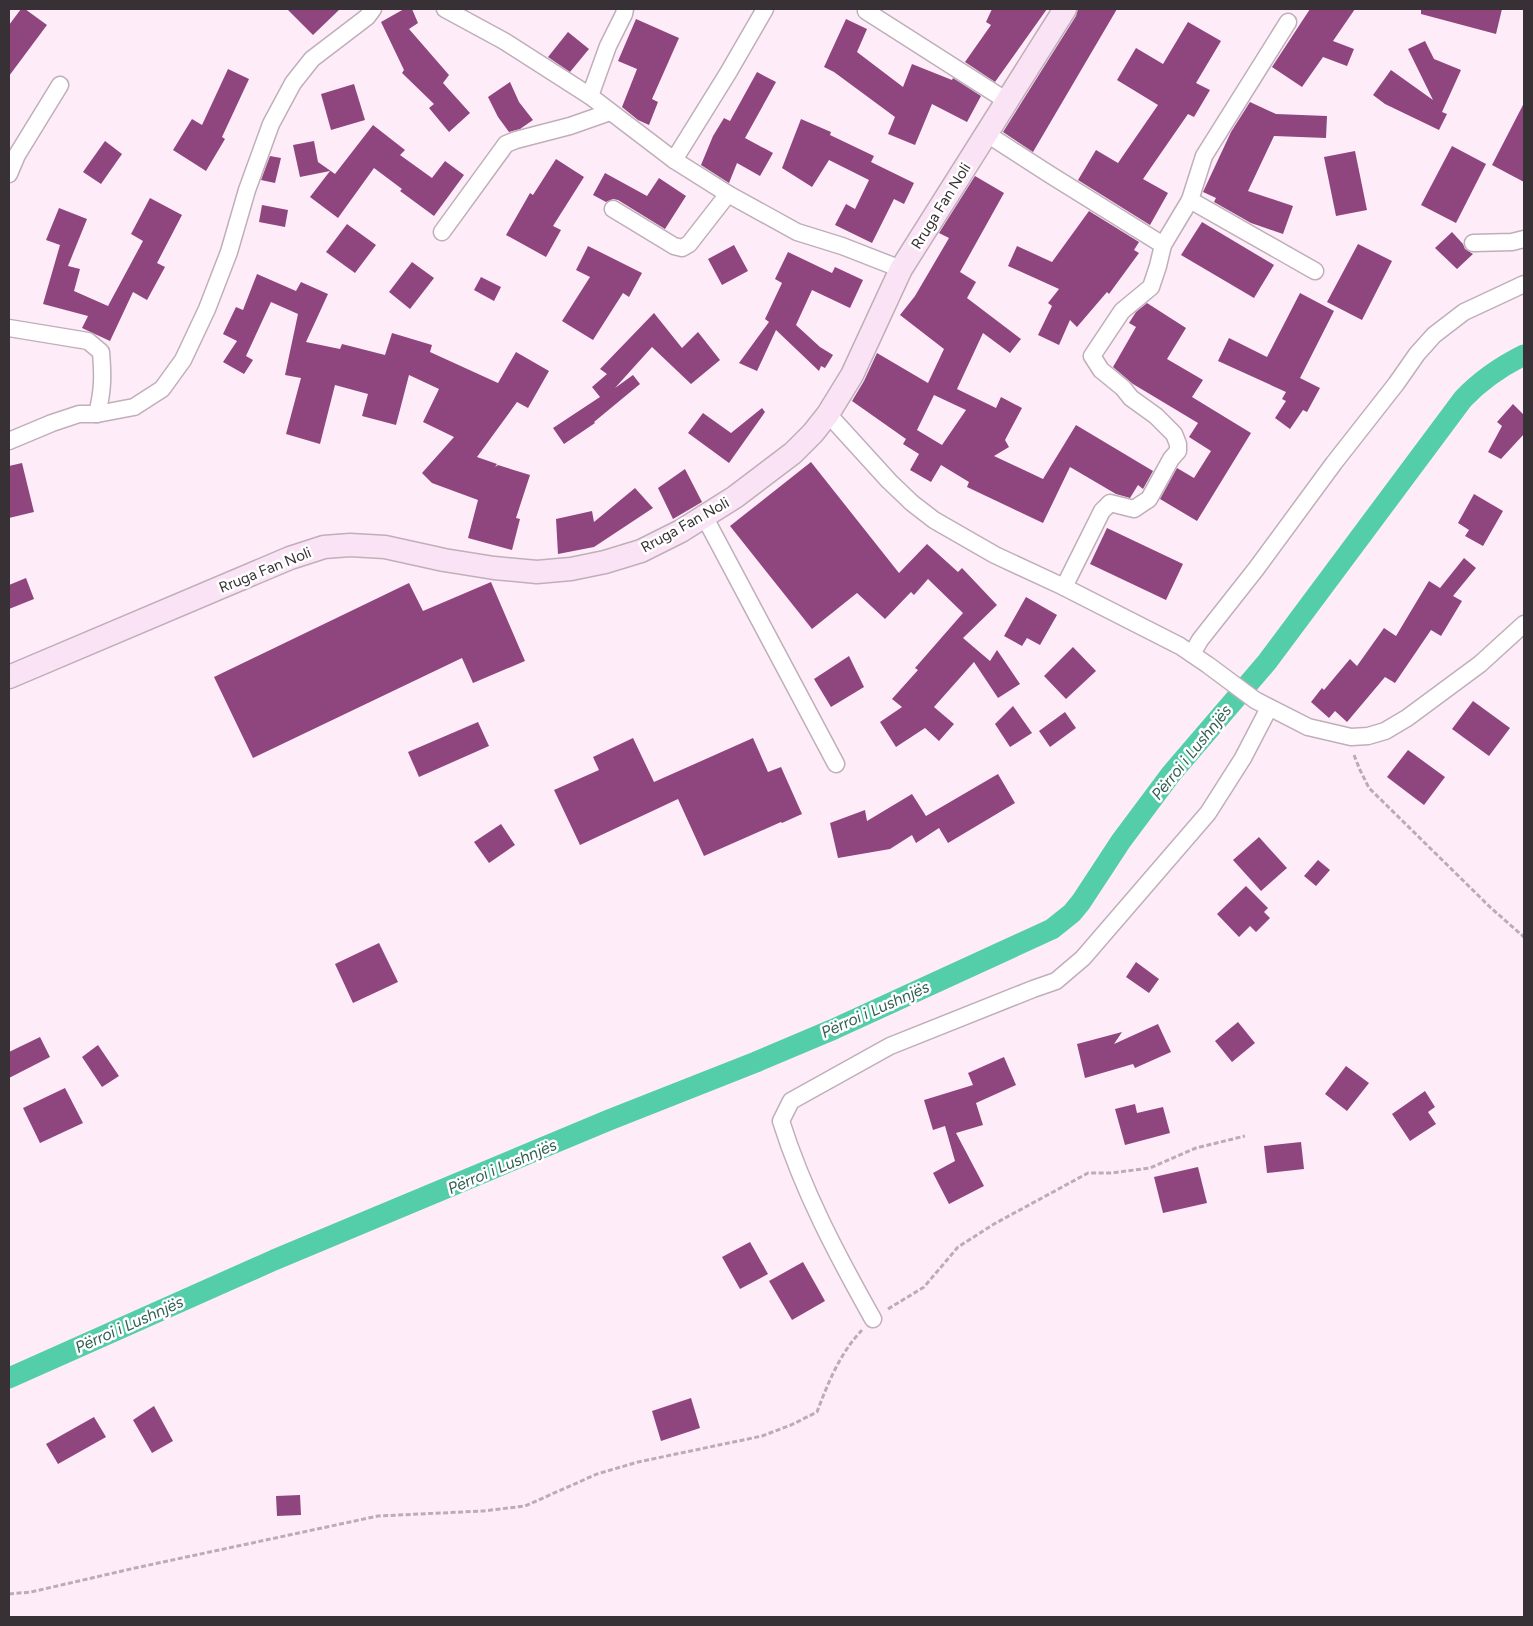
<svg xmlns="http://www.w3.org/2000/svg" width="1533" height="1626" viewBox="0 0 1533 1626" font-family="Figtree,sans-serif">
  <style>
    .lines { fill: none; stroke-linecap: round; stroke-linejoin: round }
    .canal { stroke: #53cea8; stroke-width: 21 }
    .building { fill: #8f467e; fill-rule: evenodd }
    .street-casing { stroke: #bfafba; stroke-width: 19 }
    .secondary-casing { stroke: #bfafba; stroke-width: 25 }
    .path { stroke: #baadb6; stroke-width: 3; stroke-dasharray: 5 2.5; stroke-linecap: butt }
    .street { stroke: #fff; stroke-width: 16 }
    .secondary { stroke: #fae3f4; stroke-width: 22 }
    .labels { text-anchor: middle; stroke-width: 5; stroke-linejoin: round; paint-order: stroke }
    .street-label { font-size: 15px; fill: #373135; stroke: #fff }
    .water-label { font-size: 16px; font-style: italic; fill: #2f6050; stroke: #fff }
  </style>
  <rect width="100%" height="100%" fill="#feedf9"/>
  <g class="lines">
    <!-- canal -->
    <path class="canal" d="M9,1378L274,1260L609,1120L756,1062L834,1029L1052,929L1072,913L1081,902L1121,841L1171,774L1267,662L1463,399C1481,380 1500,367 1524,355"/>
  </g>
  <!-- building -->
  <g class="building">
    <polygon points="21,9 25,9 47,25 9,76 9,25"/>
    <polygon points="287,9 340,9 313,35"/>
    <polygon points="404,9 412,9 418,23 409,29 449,75 443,83 470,113 449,132 429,108 434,104 402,73 404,70 381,22"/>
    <polygon points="992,9 1047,9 995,82 965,62 991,25 986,22"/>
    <polygon points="1078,9 1117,9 1033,152 1003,132 1076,16"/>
    <polygon points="1310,9 1355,9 1333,41 1354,49 1347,66 1323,57 1302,87 1272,67"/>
    <polygon points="1421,9 1502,9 1496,34 1421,14"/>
    <polygon points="636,19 679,38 652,99 658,102 649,125 638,120 622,107 637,69 618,61"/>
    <polygon points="846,19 867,29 857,52 903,87 912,64 952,80 953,78 981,96 967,122 932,104 915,145 888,134 895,117 834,72 824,67"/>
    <polygon points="1188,22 1221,41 1196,83 1210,90 1194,117 1188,114 1143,179 1168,193 1150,225 1078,180 1096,150 1118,163 1158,105 1117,80 1136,48 1163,64"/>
    <polygon points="568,32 589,49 570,72 548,57"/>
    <polygon points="1425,41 1434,59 1461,70 1442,112 1447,114 1439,130 1385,104 1373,95 1391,70 1433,100 1408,49"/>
    <polygon points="228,69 249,79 222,137 225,139 206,171 173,150 192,119 202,125"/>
    <polygon points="757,72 776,82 745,138 773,153 760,176 737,163 729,183 701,165 713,136 724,118 730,121"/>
    <polygon points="510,82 519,102 533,120 520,129 509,132 498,117 488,97"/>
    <polygon points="354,84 365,120 331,130 321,94"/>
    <polygon points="1250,102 1276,114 1327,116 1326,138 1274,136 1248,191 1293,206 1283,234 1251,223 1214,202 1216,198 1203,192 1231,132"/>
    <polygon points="1524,103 1524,182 1492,165"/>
    <polygon points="801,119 831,132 830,135 874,156 871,162 914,183 904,204 894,199 872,243 835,225 846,204 855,209 869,180 829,160 812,187 782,168"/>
    <polygon points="373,125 405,150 400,155 432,178 445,161 464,175 434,216 400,191 402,189 374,168 338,218 310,197 330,171 300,177 293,145 314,141 318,162 335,174"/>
    <polygon points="105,141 122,154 101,184 83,172"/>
    <polygon points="1452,146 1486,164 1456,223 1421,205"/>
    <polygon points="1355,151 1367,210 1336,216 1324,157"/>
    <polygon points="270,156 281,158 275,183 261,180"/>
    <polygon points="556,159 584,177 553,226 561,230 546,257 506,235 530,193 533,195"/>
    <polygon points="605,173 647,196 659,178 686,196 665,229 618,200 613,199 606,202 593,195"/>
    <path d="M975,176L1004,193L960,272L976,282L967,298L1021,339L1010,353L983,333L957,389L996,408L1001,397L1022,408L1005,440L1009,447L994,456L1043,479L1076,425L1153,471L1143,489L1138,485L1130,498L1116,494L1070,467L1043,523L967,487L969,482L941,465L931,482L910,470L919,454L903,444L906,439L852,401L864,381L877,353L928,383L944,349L900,315L915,296L949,238L939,233ZM934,395L966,410L942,445L917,430Z"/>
    <polygon points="150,198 182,215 157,263 165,267 147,300 133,292 110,341 82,328 88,316 43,304 60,245 46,240 59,208 87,219 68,266 80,269 74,291 108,306 143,241 131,234"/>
    <polygon points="262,205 288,210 285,227 259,222"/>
    <polygon points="1089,211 1139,242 1134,250 1139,253 1109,294 1107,292 1077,327 1070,320 1059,345 1038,335 1052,306 1048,303 1059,289 1008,266 1017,246 1052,262"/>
    <polygon points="1202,222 1274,265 1254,298 1181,255"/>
    <polygon points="347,224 376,245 355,273 326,252"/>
    <polygon points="1452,232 1463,244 1465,249 1473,254 1457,269 1435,248"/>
    <polygon points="1358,244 1392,261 1362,320 1327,302"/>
    <polygon points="734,245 748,271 722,285 708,259"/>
    <polygon points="588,246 642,273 629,297 623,293 593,340 562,321 590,277 576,270"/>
    <polygon points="788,252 832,273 835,267 863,280 850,308 812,290 796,325 820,347 833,355 825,368 821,366 819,371 776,330 757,371 739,363 769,322 765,319 782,283 775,279"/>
    <polygon points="412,262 434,278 410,309 389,292"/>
    <polygon points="257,274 296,291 301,282 328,294 306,342 340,349 342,344 385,355 392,333 432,345 430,352 498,383 516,352 549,371 528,408 517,402 477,457 497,464 495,467 498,465 530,475 516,518 520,519 512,550 468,538 478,500 432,483 422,473 454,437 423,422 439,389 409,375 396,425 362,416 368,394 335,385 320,444 286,434 301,378 285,375 298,314 271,302 246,356 253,360 244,374 223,362 237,341 223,334 236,307 243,310"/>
    <polygon points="481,277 501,287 494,301 474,290"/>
    <polygon points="1300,293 1334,311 1300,378 1320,388 1307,412 1303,410 1290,429 1275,418 1286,401 1282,399 1286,392 1218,361 1229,338 1267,357"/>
    <polygon points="1147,303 1186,328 1167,359 1203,380 1192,397 1251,433 1197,521 1160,499 1177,468 1194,478 1211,451 1189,437 1198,423 1133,384 1113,367 1136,327 1129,323 1136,312"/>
    <polygon points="654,313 682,348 698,332 720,360 691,384 652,347 615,388 633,375 640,384 594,422 595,423 564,444 553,428 600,397 592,387 607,374 600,369"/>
    <polygon points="1513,404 1524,415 1524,434 1501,459 1488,452 1502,426 1497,422"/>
    <polygon points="762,408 765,412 729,463 688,433 703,413 731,433"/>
    <polygon points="811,462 899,573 927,544 958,572 962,568 997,605 963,638 990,661 997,650 1020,684 998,698 974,662 934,707 954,724 939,741 925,728 896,747 880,722 902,707 892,699 918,670 915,668 963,613 928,579 914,595 911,592 885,619 857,593 812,629 730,526"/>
    <polygon points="22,463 34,512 9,518 9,466"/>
    <polygon points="685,469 702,502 673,519 658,488"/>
    <polygon points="635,488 653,508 594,547 558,554 556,519 592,511 594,522"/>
    <polygon points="1474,494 1503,511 1483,546 1465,536 1469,530 1458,523"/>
    <polygon points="1107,528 1183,564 1166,600 1090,564"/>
    <polygon points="1464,558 1476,568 1453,596 1462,601 1441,636 1431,630 1395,683 1385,677 1347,722 1335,711 1329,718 1311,702 1322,688 1324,690 1350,659 1357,666 1384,628 1396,636 1429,581 1440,588"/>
    <polygon points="26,578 34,599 9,609 9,585"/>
    <polygon points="491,582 525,661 473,683 462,658 253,758 214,677 409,583 423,611"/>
    <polygon points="1026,597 1057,615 1040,645 1027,638 1022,646 1004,636"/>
    <polygon points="1073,647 1096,671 1066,699 1044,676"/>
    <polygon points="849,656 864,687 831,707 814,679"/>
    <polygon points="1473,701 1510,728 1489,756 1452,729"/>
    <polygon points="1013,706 1032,733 1010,747 995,724"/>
    <polygon points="1065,712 1076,728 1050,747 1039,731"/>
    <polygon points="478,722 489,746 419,777 408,752"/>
    <polygon points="633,738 654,782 753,738 768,772 781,767 802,814 782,823 781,822 704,856 678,799 580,845 554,790 599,770 593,757"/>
    <polygon points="1408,750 1445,777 1424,805 1387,777"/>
    <polygon points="998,774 1015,803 948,843 939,828 916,843 912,835 890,849 838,858 830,823 865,810 867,821 912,794 926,816"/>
    <polygon points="501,824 515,845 489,863 474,842"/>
    <polygon points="1259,837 1287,868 1261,891 1233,860"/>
    <polygon points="1318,860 1330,870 1316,886 1304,876"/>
    <polygon points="1246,886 1268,908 1264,912 1270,918 1256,932 1250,926 1239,937 1217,914"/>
    <polygon points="379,943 398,982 353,1003 335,964"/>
    <polygon points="1136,962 1159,979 1149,993 1126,977"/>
    <polygon points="1238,1022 1255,1043 1232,1062 1215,1041"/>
    <polygon points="1158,1024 1171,1052 1135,1068 1133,1064 1085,1078 1077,1044 1122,1032 1114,1044"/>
    <polygon points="40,1037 50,1057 9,1078 9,1052"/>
    <polygon points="98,1045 119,1076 102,1087 82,1057"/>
    <polygon points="1004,1057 1016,1085 976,1103 983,1125 956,1133 984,1186 949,1204 933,1173 955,1161 945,1126 933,1130 924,1100 973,1085 968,1073"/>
    <polygon points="1346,1066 1369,1083 1347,1111 1325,1094"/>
    <polygon points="65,1088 83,1123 40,1143 23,1108"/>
    <polygon points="1425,1091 1435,1107 1428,1112 1436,1124 1410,1141 1392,1114"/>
    <polygon points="1135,1104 1137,1113 1163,1107 1170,1133 1125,1145 1115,1109"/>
    <polygon points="1301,1142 1304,1169 1267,1173 1264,1146"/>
    <polygon points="1198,1167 1207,1203 1163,1213 1154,1177"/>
    <polygon points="750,1242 768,1274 740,1289 722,1257"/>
    <polygon points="803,1262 825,1301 792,1320 769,1281"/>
    <polygon points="691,1398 700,1428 661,1441 652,1411"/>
    <polygon points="154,1406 173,1441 152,1453 133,1420"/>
    <polygon points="94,1417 106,1437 58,1464 46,1444"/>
    <polygon points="300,1495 301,1515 277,1516 276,1496"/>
  </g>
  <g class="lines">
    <!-- street casing -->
    <g class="street-casing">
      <g id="street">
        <polyline points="445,9 504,41 590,96 674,160 728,194 797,232 842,246 901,269"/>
        <polyline points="866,11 1007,101"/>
        <polyline points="590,96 608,46 624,14 625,9"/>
        <polyline points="987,134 1049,174 1163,245 1190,200 1204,156 1288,22"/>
        <polyline points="674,160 728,73 765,9"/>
        <polyline points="9,174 17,155 60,85"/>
        <polyline points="1190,200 1315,271"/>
        <polyline points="613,209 674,246 682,248 689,244 728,194"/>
        <polyline points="442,232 506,144 516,140 570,126 610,112"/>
        <polyline points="1473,243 1512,242 1524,239"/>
        <path d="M9,328L88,341L101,352C103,376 103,390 97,414"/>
        <polyline points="828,414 889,481 912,503 934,520 995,555 1064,587 1180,646 1208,665 1255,700 1308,727 1351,737 1368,736 1385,731 1407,718 1480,664 1524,624"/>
        <polyline points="9,441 52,423 79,414 97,414 134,407 162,389 183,360 207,309 229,252 247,190 271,124 293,83 312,59 367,17 373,9"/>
        <polyline points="704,516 836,764"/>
        <polyline points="1064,587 1102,511 1110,503 1134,509 1149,499 1171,459 1178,451 1178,444 1174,434 1156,416 1131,398 1123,388 1101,370 1092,356 1122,311 1151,287 1158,266 1163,245"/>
        <polyline points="1192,654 1200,640 1256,569 1334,463 1396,384 1417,354 1434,335 1464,312 1524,284"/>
        <path d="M873,1319C837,1255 803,1191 781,1121L791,1101L890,1046L1033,989L1056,981L1083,958L1208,813L1243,758L1269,708"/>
      </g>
    </g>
    <!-- secondary casing -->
    <g class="secondary-casing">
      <polyline id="secondary" points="9,677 290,558 324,547 350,545 385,547 444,560 494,568 537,572 571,569 605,562 641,551 681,531 735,497 793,453 813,433 828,414 852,375 901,269 1065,9"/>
    </g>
    <!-- path -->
    <g class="path">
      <polyline points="1354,755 1360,770 1369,788 1491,908 1524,937"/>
      <polyline points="888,1309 924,1287 958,1247 994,1224 1088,1173 1111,1173 1150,1168 1196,1148 1245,1136"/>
      <path d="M9,1594L31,1592L135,1568L378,1516L483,1511L525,1506L597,1474L638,1462L762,1436L791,1425L817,1412C828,1383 840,1353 862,1330"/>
    </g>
    <!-- street -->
    <use href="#street" class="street"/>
    <!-- secondary -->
    <use href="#secondary" class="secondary"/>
  </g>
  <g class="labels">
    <!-- street labels -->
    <g class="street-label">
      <text transform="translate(941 206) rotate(-58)" y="5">Rruga Fan Noli</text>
      <text transform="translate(685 525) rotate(-29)" y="5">Rruga Fan Noli</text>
      <text transform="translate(265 570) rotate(-22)" y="5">Rruga Fan Noli</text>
    </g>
    <!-- water labels -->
    <g class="water-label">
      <text transform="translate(1191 752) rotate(-51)" y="6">Përroi i Lushnjës</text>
      <text transform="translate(875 1009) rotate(-24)" y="6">Përroi i Lushnjës</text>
      <text transform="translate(502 1166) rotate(-23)" y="6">Përroi i Lushnjës</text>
      <text transform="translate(129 1324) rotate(-24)" y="6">Përroi i Lushnjës</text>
    </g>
  </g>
  <!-- border -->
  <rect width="1533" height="1626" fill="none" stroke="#373135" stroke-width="20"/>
</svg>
